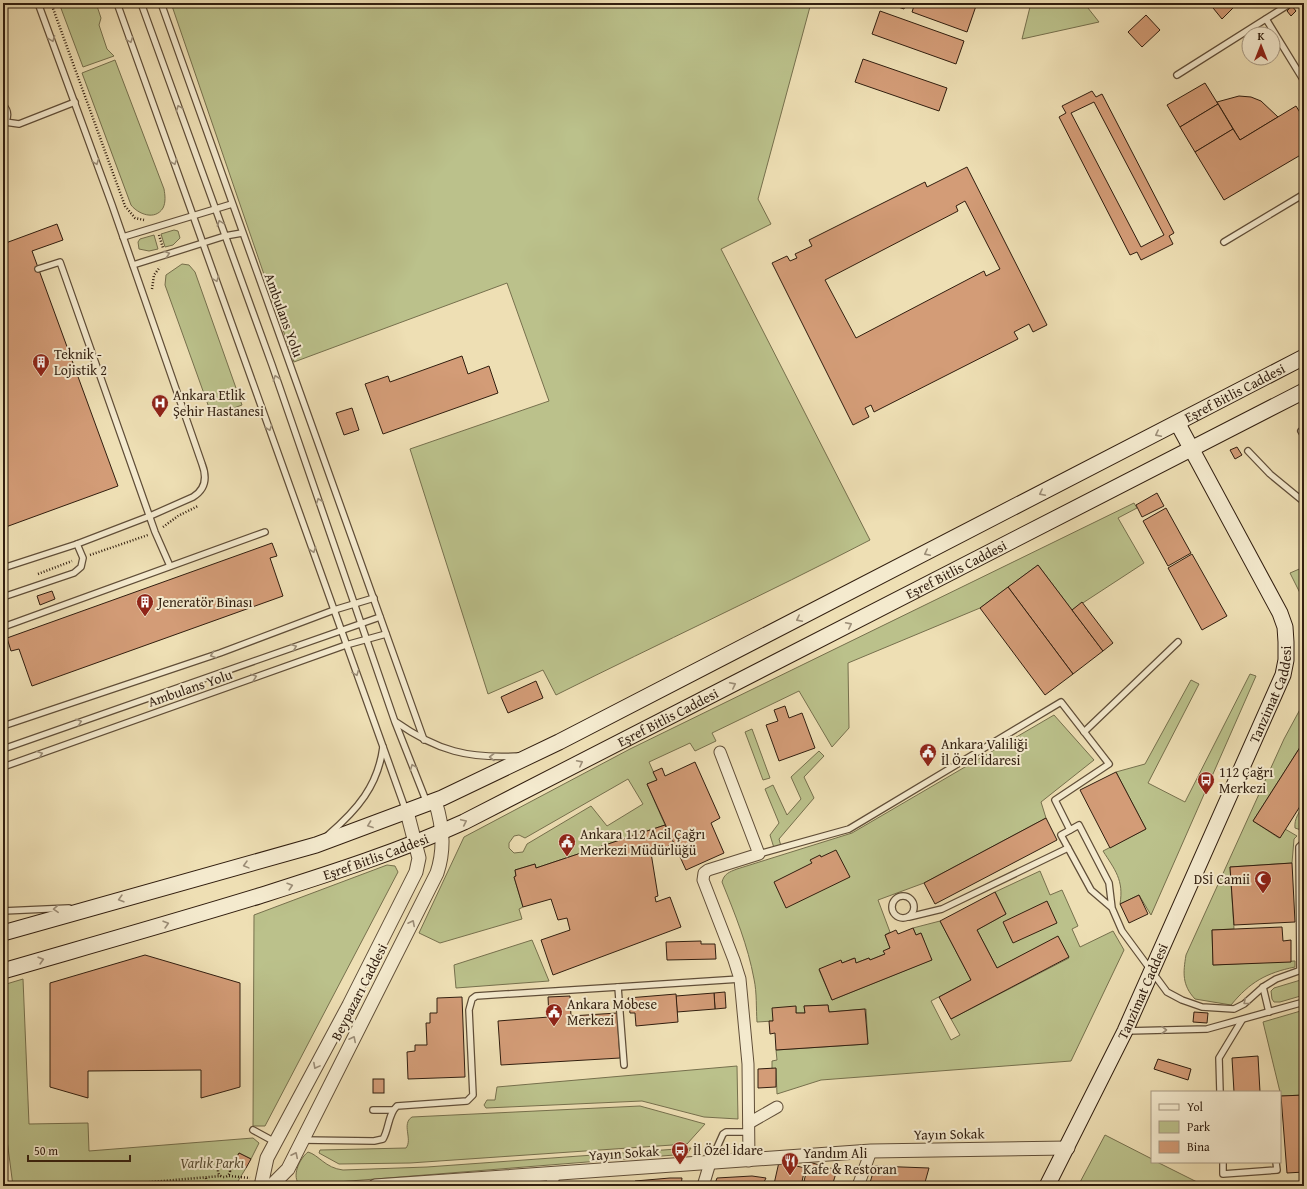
<svg xmlns="http://www.w3.org/2000/svg" width="1307" height="1189" viewBox="0 0 1307 1189" font-family="'Gentium Book Plus',serif">
  <style>
    .green { fill: #bbc18b; stroke: #76704d; fill-rule: evenodd }
    .building { fill: #d39c77; stroke: #311e0f; fill-rule: evenodd }
    .lines { fill: none; stroke-linecap: round; stroke-linejoin: round }
    .service-casing { stroke: #604e38; stroke-width: 8 }
    .minor-casing { stroke: #604e38; stroke-width: 13 }
    .tertiary-casing { stroke: #604e38; stroke-width: 15 }
    .secondary-casing { stroke: #311e0f; stroke-width: 17 }
    .path { stroke: #311e0f; stroke-width: 2.5; stroke-dasharray: 1 2; stroke-linecap: butt }
    .service { stroke: #f4eace; stroke-width: 5.5 }
    .minor { stroke: #f4eace; stroke-width: 11 }
    .tertiary { stroke: #f4eace; stroke-width: 13 }
    .secondary { stroke: #f4eace; stroke-width: 15 }
    .oneway { stroke: #9c8e78 }
    .labels { text-anchor: middle; stroke-width: 4; stroke-linejoin: round; paint-order: stroke }
    .street-label { font-size: 14px; fill: #311e0f; stroke: #f4eace }
    .poi-label { font-size: 14px; fill: #311e0f; stroke: #f4eace; text-anchor: start }
    .park-label { font-size: 14px; font-style: italic; fill: #5a4f34; stroke: #f4eace }
  </style>
  <rect width="100%" height="100%" fill="#eedfb4"/>
  <filter id="stains"><feTurbulence type="fractalNoise" baseFrequency=".005" numOctaves="4"/><feColorMatrix values="0 0 0 0 .2 0 0 0 0 .09 0 0 0 0 .02 0 0 0 .5 -.17"/></filter>
  <radialGradient id="worn" r=".72"><stop offset=".6" stop-color="#630" stop-opacity="0"/><stop offset="1" stop-color="#630" stop-opacity=".3"/></radialGradient>
  <!-- green -->
  <g class="green">
    <polygon points="59,3 96,3 101,18 99,25 107,49 114,56 83,67"/>
    <path d="M171,3H811L758,199L771,224L721,249L870,540C766,594 660,643 556,695L543,670L488,694L410,449L549,401L507,283L294,362Z"/>
    <polygon points="1031,3 1084,3 1099,22 1022,39"/>
    <path d="M115,60L164,189C165,195 166,202 163,208C155,221 138,214 131,205L82,73Z"/>
    <polygon points="174,230 178,231 180,238 173,245 165,247 161,234"/>
    <polygon points="154,235 158,249 149,251 139,249 138,242 140,239"/>
    <polygon points="182,264 189,265 195,272 242,405 212,416 165,285 166,275"/>
    <path d="M1134,503L1137,508L1118,518L1144,563L1072,610L1038,565L980,608L848,663L849,728L832,747L799,691L712,733L716,741L695,751L690,743L649,762L657,780L647,784L665,825L536,868L535,864L515,870L516,876L514,877L523,907L519,909L522,919L440,943L419,933L464,837L630,749ZM628,779L643,804L607,826L591,806L527,844L523,852L514,853L509,848V843L514,836L519,835L525,838Z"/>
    <polygon points="1304,567 1304,601 1290,573"/>
    <path d="M1250,674L1256,676L1151,915L1139,895L1120,904C1124,880 1115,870 1103,851L1146,829L1116,772L1145,764L1191,680L1199,684L1148,783L1185,802Z"/>
    <path d="M1304,702V741L1253,821L1279,838L1285,829L1297,836L1294,839L1292,863L1230,867L1234,929L1212,930L1213,965L1295,961V967C1266,973 1250,982 1231,1005L1195,999C1182,985 1183,973 1186,955L1284,739Z"/>
    <path d="M1054,715L1094,760L1041,802L1046,818L924,883L878,900L890,932L885,935L890,948L884,951L885,954L870,960L869,958L856,963L854,958L842,963L841,961L819,970L832,1000L931,960L921,933L916,935L913,928L940,921L971,980L931,1001L951,1040L960,1035L951,1019L1069,958L1058,937L997,968L977,930L1006,914L995,892L1040,871L1050,895L1062,890L1078,926L1072,929L1080,947L1113,931L1124,950L1071,1061L821,1080L777,1094L776,1069H772V1061L777,1060L776,1050L868,1044L866,1009L829,1012L828,1005L804,1006L805,1013H796V1007L773,1021L757,1022C756,1008 757,993 754,979C748,946 735,914 722,882C724,874 729,872 737,869L852,833Z"/>
    <polygon points="752,729 770,778 763,780 745,732"/>
    <polygon points="819,751 824,756 804,777 814,798 779,839 781,846 774,848 770,835 779,823 765,789 773,785 787,815 801,799 791,777"/>
    <path d="M1304,805V831L1295,828C1294,819 1299,812 1304,805Z"/>
    <polygon points="387,865 395,866 398,872 265,1126 253,1126 254,915"/>
    <polygon points="532,940 549,981 456,988 454,965"/>
    <polygon points="23,979 29,1124 88,1123 89,1151 253,1138 259,1143 251,1159 239,1153 235,1162 246,1168 235,1186 13,1186 3,1109 3,985"/>
    <polygon points="1304,979 1304,995 1280,1002 1274,1002 1272,999 1271,991 1274,988"/>
    <polygon points="1304,1010 1304,1095 1281,1096 1263,1022"/>
    <polygon points="737,1066 738,1119 704,1117 642,1101 486,1108 484,1105 487,1100 495,1100 497,1087"/>
    <path d="M640,1106L705,1124L687,1144L410,1163L339,1164L319,1153L320,1150L406,1148C413,1139 401,1124 412,1117Z"/>
    <polygon points="1105,1135 1152,1159 1152,1162 1157,1162 1205,1186 1078,1186"/>
    <path d="M691,1148L687,1154L300,1185C291,1177 299,1159 308,1152C319,1155 325,1168 343,1170L427,1167Z"/>
  </g>
  <!-- building -->
  <g class="building">
    <polygon points="886,3 906,3 904,9"/>
    <polygon points="915,3 977,3 967,32 912,12"/>
    <polygon points="1181,3 1191,3 1186,8"/>
    <polygon points="1209,3 1238,3 1222,19"/>
    <polygon points="1245,3 1255,3 1250,8"/>
    <polygon points="1292,6 1296,11 1291,16 1287,11"/>
    <polygon points="880,11 964,41 956,64 872,34"/>
    <polygon points="1146,15 1160,30 1142,47 1128,32"/>
    <polygon points="863,59 947,88 939,111 855,82"/>
    <polygon points="1205,83 1218,104 1180,127 1167,105"/>
    <path d="M1092,91L1096,97L1102,94L1174,233L1169,236L1173,244L1141,260L1137,252L1130,255L1059,117L1066,113L1062,106ZM1094,102L1164,235L1141,247L1071,113Z"/>
    <polygon points="1239,96 1251,97 1261,101 1278,117 1240,140 1217,102"/>
    <polygon points="1218,104 1233,129 1195,152 1180,127"/>
    <polygon points="1296,106 1304,119 1304,153 1224,200 1195,152 1233,129 1240,140"/>
    <path d="M967,167L1047,325L1033,332L1029,324L1014,332L1018,339L874,412L871,405L865,408L869,417L853,425L772,263L787,256L790,261L797,258L795,254L812,246L809,240L925,182L927,187ZM965,201L1000,269L986,276L984,271L856,338L825,280L958,211L956,206Z"/>
    <polygon points="57,224 63,240 32,251 118,486 3,528 3,244"/>
    <polygon points="462,356 468,374 489,366 498,393 383,434 365,384 388,376 390,382"/>
    <polygon points="352,408 359,430 344,435 336,413"/>
    <polygon points="1237,447 1242,455 1235,459 1230,450"/>
    <polygon points="1157,493 1164,506 1142,517 1136,505"/>
    <polygon points="1166,508 1191,553 1168,566 1143,521"/>
    <polygon points="272,543 277,556 270,558 283,596 32,686 19,649 11,651 7,638"/>
    <polygon points="1192,554 1227,616 1202,630 1168,568"/>
    <polygon points="1038,565 1103,651 1073,674 1008,587"/>
    <polygon points="1008,587 1073,674 1045,695 980,608"/>
    <polygon points="52,591 55,599 40,605 37,596"/>
    <polygon points="1082,602 1113,643 1103,651 1072,610"/>
    <polygon points="536,681 543,698 508,713 501,697"/>
    <polygon points="785,706 789,718 802,713 815,748 779,761 766,725 778,721 774,710"/>
    <polygon points="1304,741 1304,800 1280,838 1253,821"/>
    <polygon points="695,762 720,818 711,823 724,853 686,870 647,784 657,780 653,772 662,768 665,776"/>
    <polygon points="1116,772 1146,829 1110,848 1080,790"/>
    <polygon points="1046,818 1057,840 935,904 924,883"/>
    <polygon points="665,825 674,844 651,853 658,896 655,897 656,902 670,897 681,927 553,975 541,940 570,930 567,918 558,920 551,899 523,907 514,877 516,876 515,870 535,864 536,868"/>
    <polygon points="836,850 850,877 786,908 774,882 812,863 810,860 820,855 821,857"/>
    <polygon points="1292,863 1295,922 1234,925 1230,867"/>
    <polygon points="995,892 1006,914 977,930 997,968 1058,936 1069,957 951,1019 939,997 971,980 940,921"/>
    <polygon points="1139,895 1148,914 1129,923 1120,904"/>
    <polygon points="1047,901 1057,923 1013,943 1003,922"/>
    <polygon points="1282,927 1283,941 1291,940 1291,962 1213,965 1212,930"/>
    <polygon points="913,928 916,935 921,933 932,960 832,1000 819,969 841,960 842,963 855,958 856,963 869,958 870,960 885,954 883,951 890,948 885,935 896,930 898,934"/>
    <polygon points="701,941 701,944 715,944 716,959 667,960 666,942"/>
    <polygon points="145,955 240,983 240,1087 201,1098 201,1070 88,1071 88,1098 50,1087 50,983"/>
    <polygon points="725,992 726,1008 715,1009 714,993"/>
    <polygon points="714,993 715,1009 677,1012 676,996"/>
    <polygon points="676,994 678,1022 636,1026 635,1013 630,1013 628,998"/>
    <polygon points="570,996 571,1016 617,1013 620,1058 501,1065 498,1021 549,1017 548,997"/>
    <polygon points="462,997 465,1077 408,1079 407,1052 415,1051 415,1045 427,1045 426,1023 430,1023 430,1013 437,1013 437,998"/>
    <polygon points="828,1005 829,1012 865,1009 868,1044 776,1050 775,1033 770,1034 769,1021 773,1021 772,1008 796,1006 796,1013 805,1013 804,1006"/>
    <polygon points="1194,1012 1208,1013 1207,1023 1193,1022"/>
    <polygon points="1258,1056 1260,1092 1234,1092 1232,1058"/>
    <polygon points="1158,1059 1191,1069 1188,1080 1154,1069"/>
    <polygon points="776,1068 776,1087 758,1088 758,1069"/>
    <rect x="373" y="1079" width="11" height="14"/>
    <polygon points="1304,1095 1304,1172 1287,1173 1281,1096"/>
    <polygon points="239,1153 251,1159 246,1168 234,1162"/>
    <polygon points="779,1162 805,1168 801,1186 784,1186 774,1184"/>
    <polygon points="809,1162 837,1170 832,1186 823,1186 804,1181"/>
    <polygon points="875,1166 929,1168 924,1186 869,1186"/>
    <polygon points="752,1176 766,1178 762,1186 714,1186 717,1178"/>
    <polygon points="670,1178 682,1178 681,1186 634,1186 635,1181"/>
    <polygon points="804,1183 814,1186 803,1186"/>
  </g>
  <g class="lines">
    <!-- service casing -->
    <g class="service-casing">
      <g id="service">
        <polyline points="117,3 406,811"/>
        <polyline points="141,3 272,365 395,722 427,803"/>
        <polyline points="161,3 424,740"/>
        <polyline points="1266,19 1304,81"/>
        <polyline points="1177,75 1291,3"/>
        <path d="M3,105C9,111 9,118 3,124"/>
        <polyline points="5,122 19,124 75,102"/>
        <polyline points="123,237 232,204"/>
        <polyline points="1224,242 1304,194"/>
        <polyline points="133,265 225,236 242,233"/>
        <polyline points="38,269 60,262 155,532 170,566"/>
        <polyline points="1301,431 1304,436"/>
        <polyline points="1248,451 1270,474 1304,502"/>
        <path d="M3,568L77,544L150,516L193,497C206,489 207,477 202,464L112,205L38,3"/>
        <polyline points="3,597 74,573 81,567 83,558 77,544"/>
        <polyline points="3,627 265,532"/>
        <path d="M396,722C437,751 469,759 519,756"/>
        <polyline points="3,726 220,653 334,610 374,598"/>
        <polyline points="1084,732 1178,642"/>
        <polyline points="3,749 380,617"/>
        <polyline points="3,767 346,645 386,634"/>
        <path d="M328,835C357,810 378,786 383,747"/>
        <polyline points="759,854 849,829 1061,702 1109,764 1055,800 1070,830"/>
        <circle cx="903" cy="907" r="11"/>
        <polyline points="1112,908 1091,890 1061,835 1079,825 1109,883 1112,908 1122,931 1167,992 1182,1000 1202,1007 1234,1009 1244,1004 1263,987 1276,979 1304,969"/>
        <polyline points="3,911 69,908"/>
        <polyline points="909,917 942,909 1068,848"/>
        <polyline points="1300,970 1299,847 1304,842"/>
        <polyline points="618,987 740,979"/>
        <polyline points="1263,987 1269,1012"/>
        <polyline points="1126,1031 1207,1029 1304,1002"/>
        <polyline points="1220,1092 1219,1058 1242,1020"/>
        <polyline points="373,1110 392,1110"/>
        <polyline points="253,1130 275,1142"/>
        <path d="M302,1140L374,1141L383,1139C389,1129 388,1114 397,1106L467,1101L473,1095L469,1010L472,999L476,996L618,987L624,1065"/>
        <polyline points="1223,1162 1223,1174 1277,1170 1276,1162"/>
        <polyline points="710,1163 723,1134 726,1132 749,1132"/>
      </g>
    </g>
    <!-- minor casing -->
    <g class="minor-casing">
      <g id="minor">
        <polyline points="720,752 759,854 708,870 704,873 703,880 734,960 740,979 748,1064 749,1161"/>
        <polyline points="749,1123 777,1107"/>
        <polyline points="551,1186 555,1173"/>
        <polyline points="703,1186 710,1163"/>
        <polyline points="858,1186 871,1151"/>
      </g>
    </g>
    <!-- tertiary casing -->
    <g class="tertiary-casing">
      <g id="tertiary">
        <polyline points="261,1186 267,1158 349,1005 416,872 419,858 407,812"/>
        <path d="M271,1186L288,1169L437,873C445,849 443,825 435,801"/>
        <polyline points="375,1186 871,1151 1068,1148"/>
      </g>
    </g>
    <!-- secondary casing -->
    <g class="secondary-casing">
      <g id="secondary">
        <path id="s1" d="M3,933L316,845L442,798L559,742L1304,357"/>
        <path id="s2" d="M3,971C89,946 174,922 259,896C328,874 398,852 464,822L1304,391"/>
        <path id="s3" d="M1047,1186L1125,1031L1283,675L1286,660V642L1285,627L1280,613L1178,424"/>
      </g>
    </g>
    <!-- path -->
    <g class="path">
      <polyline points="51,3 125,206 135,218 144,220"/>
      <polyline points="159,235 163,248"/>
      <polyline points="152,289 154,275 160,267"/>
      <polyline points="163,527 178,516 198,506"/>
      <polyline points="90,555 148,535"/>
      <polyline points="38,574 72,561"/>
      <circle cx="224" cy="1171" r="6"/>
      <polyline points="229,1176 250,1178"/>
      <polyline points="206,1178 207,1186"/>
      <polyline points="35,1186 39,1184 44,1186"/>
      <polyline points="104,1186 221,1176"/>
    </g>
    <!-- service -->
    <use href="#service" class="service"/>
    <!-- minor -->
    <use href="#minor" class="minor"/>
    <!-- tertiary -->
    <use href="#tertiary" class="tertiary"/>
    <!-- secondary -->
    <use href="#secondary" class="secondary"/>
  </g>
  <!-- one-way arrows -->
  <defs><path id="oneway-chevron" d="M-2-3.5L2.5 0L-2 3.5" fill="none" stroke-width="1.6" stroke-linecap="round" stroke-linejoin="round"/></defs>
  <g class="oneway">
    <use href="#oneway-chevron" transform="translate(52 39) rotate(69)"/>
    <use href="#oneway-chevron" transform="translate(130 40) rotate(70)"/>
    <use href="#oneway-chevron" transform="translate(179 108) rotate(-110)"/>
    <use href="#oneway-chevron" transform="translate(96 162) rotate(70)"/>
    <use href="#oneway-chevron" transform="translate(174 162) rotate(70)"/>
    <use href="#oneway-chevron" transform="translate(220 223) rotate(-110)"/>
    <use href="#oneway-chevron" transform="translate(167 254) rotate(-18)"/>
    <use href="#oneway-chevron" transform="translate(216 279) rotate(70)"/>
    <use href="#oneway-chevron" transform="translate(276 378) rotate(-109)"/>
    <use href="#oneway-chevron" transform="translate(269 428) rotate(71)"/>
    <use href="#oneway-chevron" transform="translate(1158 434) rotate(153)"/>
    <use href="#oneway-chevron" transform="translate(1042 493) rotate(153)"/>
    <use href="#oneway-chevron" transform="translate(319 501) rotate(-109)"/>
    <use href="#oneway-chevron" transform="translate(313 550) rotate(71)"/>
    <use href="#oneway-chevron" transform="translate(927 553) rotate(153)"/>
    <use href="#oneway-chevron" transform="translate(799 619) rotate(153)"/>
    <use href="#oneway-chevron" transform="translate(849 625) rotate(-27)"/>
    <use href="#oneway-chevron" transform="translate(294 647) rotate(-20)"/>
    <use href="#oneway-chevron" transform="translate(213 655) rotate(162)"/>
    <use href="#oneway-chevron" transform="translate(356 673) rotate(69)"/>
    <use href="#oneway-chevron" transform="translate(254 677) rotate(-20)"/>
    <use href="#oneway-chevron" transform="translate(733 685) rotate(-27)"/>
    <use href="#oneway-chevron" transform="translate(79 722) rotate(-19)"/>
    <use href="#oneway-chevron" transform="translate(40 754) rotate(-20)"/>
    <use href="#oneway-chevron" transform="translate(492 757) rotate(-180)"/>
    <use href="#oneway-chevron" transform="translate(580 763) rotate(-27)"/>
    <use href="#oneway-chevron" transform="translate(413 767) rotate(-111)"/>
    <use href="#oneway-chevron" transform="translate(464 822) rotate(-25)"/>
    <use href="#oneway-chevron" transform="translate(370 825) rotate(160)"/>
    <use href="#oneway-chevron" transform="translate(246 865) rotate(165)"/>
    <use href="#oneway-chevron" transform="translate(290 886) rotate(-17)"/>
    <use href="#oneway-chevron" transform="translate(121 899) rotate(164)"/>
    <use href="#oneway-chevron" transform="translate(56 909) rotate(177)"/>
    <use href="#oneway-chevron" transform="translate(412 923) rotate(-63)"/>
    <use href="#oneway-chevron" transform="translate(166 924) rotate(-16)"/>
    <use href="#oneway-chevron" transform="translate(41 960) rotate(-16)"/>
    <use href="#oneway-chevron" transform="translate(1246 1002) rotate(141)"/>
    <use href="#oneway-chevron" transform="translate(1164 1030)"/>
    <use href="#oneway-chevron" transform="translate(353 1039) rotate(-63)"/>
    <use href="#oneway-chevron" transform="translate(316 1066) rotate(118)"/>
    <use href="#oneway-chevron" transform="translate(295 1155) rotate(-64)"/>
  </g>
  <!-- icons -->
  <defs>
    <g id="building-pin" transform="scale(0.9)"><path d="M0 17L-7.5 6A9.5 9.5 0 1 1 7.5 6Z" fill="#8f2418" stroke="#f4eace"/><path d="M-4-6H4V6H1V3H-1V6H-4ZM-2.5-4.3h1.7v1.8h-1.7ZM.8-4.3h1.7v1.8H.8ZM-2.5-1h1.7V.8h-1.7ZM.8-1h1.7V.8H.8Z" fill="#fff"/></g>
    <g id="hospital-pin" transform="scale(0.9)"><path d="M0 17L-7.5 6A9.5 9.5 0 1 1 7.5 6Z" fill="#8f2418" stroke="#f4eace"/><path d="M-5-5h3v3.5h4V-5h3V5h-3V1.5h-4V5h-3Z" fill="#fff"/></g>
    <g id="civic-pin" transform="scale(0.9)"><path d="M0 17L-7.5 6A9.5 9.5 0 1 1 7.5 6Z" fill="#8f2418" stroke="#f4eace"/><path d="M-.6-6.5H3V-4.5H.6V-3L4-1V1h2V6H-6V1h2V-1L-.6-3ZM-1.2 2.5V6h2.4V2.5Z" fill="#fff"/></g>
    <g id="bus-pin" transform="scale(0.9)"><path d="M0 17L-7.5 6A9.5 9.5 0 1 1 7.5 6Z" fill="#8f2418" stroke="#f4eace"/><path d="M-5-6H5V4H4V6H2V4H-2V6H-4V4H-5ZM-3.5-4V0h7V-4ZM-3.5 1.2v1.5H-2V1.2ZM2 1.2v1.5H3.5V1.2Z" fill="#fff"/></g>
    <g id="mosque-pin" transform="scale(0.9)"><path d="M0 17L-7.5 6A9.5 9.5 0 1 1 7.5 6Z" fill="#8f2418" stroke="#f4eace"/><path d="M3.5-4.9A6 6 0 1 0 3.5 4.9A5 5 0 1 1 3.5-4.9Z" fill="#fff"/></g>
    <g id="restaurant-pin" transform="scale(0.9)"><path d="M0 17L-7.5 6A9.5 9.5 0 1 1 7.5 6Z" fill="#8f2418" stroke="#f4eace"/><path d="M-5-6h1v4h1v-4h1v4h1v-4h1v5L-1.5 .5V6h-2V.5L-5-1ZM5-6V6H3V1.5H1.5Q1.5-4 5-6Z" fill="#fff"/></g>
  </defs>
  <g fill-rule="evenodd">
    <use href="#building-pin" x="41" y="362"/>
    <use href="#hospital-pin" x="160" y="403"/>
    <use href="#building-pin" x="145" y="602"/>
    <use href="#civic-pin" x="928" y="752"/>
    <use href="#bus-pin" x="1206" y="780"/>
    <use href="#civic-pin" x="567" y="842"/>
    <use href="#mosque-pin" x="1263" y="879"/>
    <use href="#civic-pin" x="554" y="1012"/>
    <use href="#bus-pin" x="680" y="1150"/>
    <use href="#restaurant-pin" x="790" y="1161"/>
  </g>
  <g class="labels">
    <!-- street labels -->
    <g class="street-label">
      <text transform="translate(284 315) rotate(70)" y="5">Ambulans Yolu</text>
      <text dy="5" stroke="none"><textPath href="#s1" startOffset="1350">Eşref Bitlis Caddesi</textPath></text>
      <text dy="5" stroke="none"><textPath href="#s2" startOffset="1038">Eşref Bitlis Caddesi</textPath></text>
      <text transform="translate(190 688) rotate(-19)" y="5">Ambulans Yolu</text>
      <text dy="5" stroke="none"><textPath href="#s3" startOffset="541">Tanzimat Caddesi</textPath></text>
      <text dy="5" stroke="none"><textPath href="#s2" startOffset="714">Eşref Bitlis Caddesi</textPath></text>
      <text dy="5" stroke="none"><textPath href="#s2" startOffset="390">Eşref Bitlis Caddesi</textPath></text>
      <text transform="translate(359 992) rotate(-63)" y="5">Beypazarı Caddesi</text>
      <text dy="5" stroke="none"><textPath href="#s3" startOffset="217">Tanzimat Caddesi</textPath></text>
      <text transform="translate(949 1134) rotate(-1)" y="5">Yayın Sokak</text>
      <text transform="translate(624 1153) rotate(-4)" y="5">Yayın Sokak</text>
    </g>
    <!-- poi labels -->
    <g class="poi-label">
      <text x="54" y="359">Teknik -<tspan x="54" dy="16">Lojistik 2</tspan></text>
      <text x="173" y="400">Ankara Etlik<tspan x="173" dy="16">Şehir Hastanesi</tspan></text>
      <text x="158" y="607">Jeneratör Binası</text>
      <text x="941" y="749">Ankara Valiliği<tspan x="941" dy="16">İl Özel İdaresi</tspan></text>
      <text x="1219" y="777">112 Çağrı<tspan x="1219" dy="16">Merkezi</tspan></text>
      <text x="580" y="839">Ankara 112 Acil Çağrı<tspan x="580" dy="16">Merkezi Müdürlüğü</tspan></text>
      <text x="1250" y="884" text-anchor="end">DSİ Camii</text>
      <text x="567" y="1009">Ankara Mobese<tspan x="567" dy="16">Merkezi</tspan></text>
      <text x="693" y="1155">İl Özel İdare</text>
      <text x="803" y="1158">Yandım Ali<tspan x="803" dy="16">Kafe &amp; Restoran</tspan></text>
    </g>
    <!-- park labels -->
    <g class="park-label">
      <text x="212" y="1168">Varlık Parkı</text>
    </g>
  </g>
  <!-- margin -->
  <rect width="1307" height="1189" fill="none" stroke="#eedfb4" stroke-width="16"/>
  <rect x="4" y="4" width="1299" height="1181" fill="none" stroke="#311e0f" stroke-width="2"/>
  <rect x="8" y="8" width="1291" height="1173" fill="none" stroke="#311e0f"/>
  <!-- legend -->
  <rect x="1151" y="1091" width="130" height="72" fill="#f4eace" stroke="#a69882"/>
  <rect x="1159" y="1104" width="20" height="6" fill="#f4eace" stroke="#a69882"/>
  <text x="1187" y="1111" font-size="12" fill="#311e0f">Yol</text>
  <rect x="1159" y="1121" width="20" height="12" fill="#bbc18b" stroke="#a69882"/>
  <text x="1187" y="1131" font-size="12" fill="#311e0f">Park</text>
  <rect x="1159" y="1141" width="20" height="12" fill="#d39c77" stroke="#a69882"/>
  <text x="1187" y="1151" font-size="12" fill="#311e0f">Bina</text>
  <!-- north arrow -->
  <g transform="translate(1261 46)"><circle r="19" fill="#f4eace" stroke="#a69882"/>
  <path d="M0-3L7 15L0 10L-7 15Z" fill="#8f2418"/>
  <text y="-6" font-size="11" font-weight="bold" text-anchor="middle" fill="#311e0f">K</text>
  </g>
  <!-- scale -->
  <path d="M28 1155v6h102v-6" fill="none" stroke="#311e0f" stroke-width="2"/>
  <text x="34" y="1155" font-size="12" fill="#311e0f" stroke="#f4eace" stroke-width="3" paint-order="stroke">50 m</text>
  <rect width="100%" height="100%" filter="url(#stains)"/>
  <rect width="100%" height="100%" fill="url(#worn)"/>
</svg>
